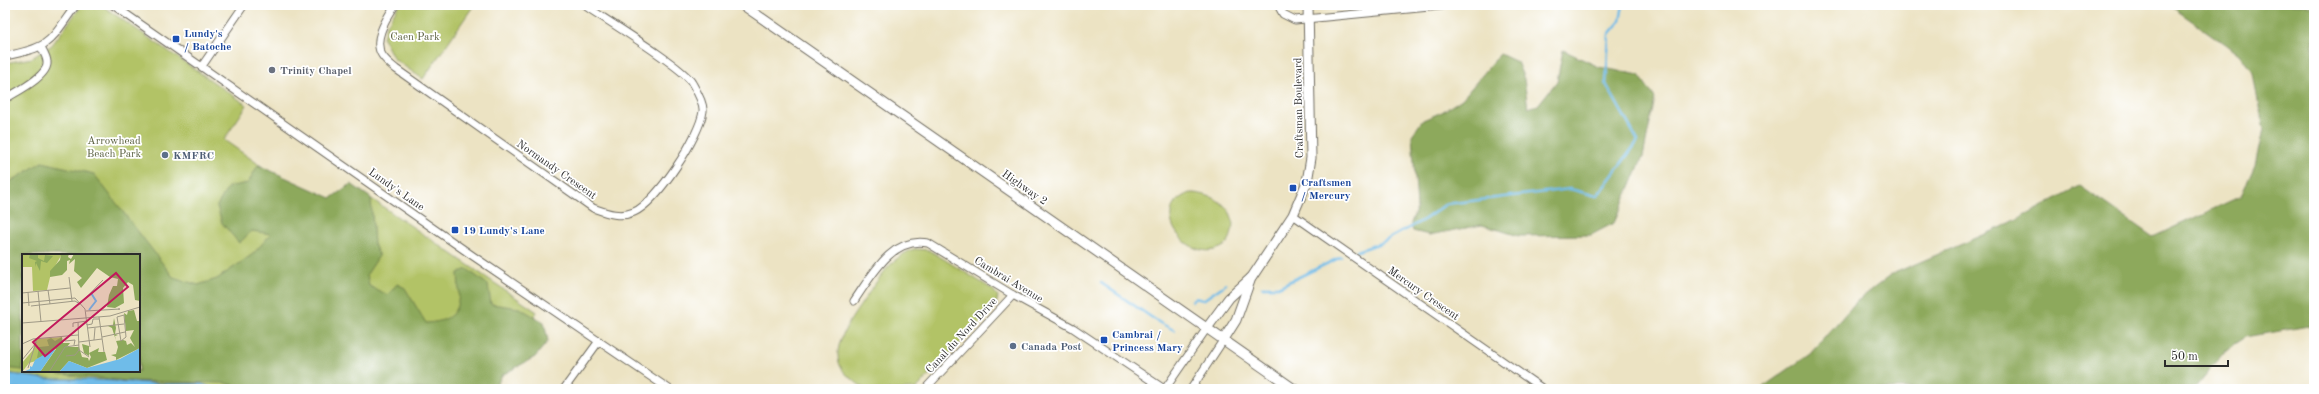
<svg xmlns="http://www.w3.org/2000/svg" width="2319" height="394" viewBox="0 0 2319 394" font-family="'Old Standard TT',serif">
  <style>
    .green { fill: #b2c366; stroke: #6e7748; fill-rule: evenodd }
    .forest { fill: #8da95b; stroke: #5c6a43 }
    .water { fill: #6fbce9; stroke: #4d748a }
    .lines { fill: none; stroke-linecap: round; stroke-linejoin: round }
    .stream { stroke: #6fbce9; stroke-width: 2.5 }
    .street-casing { stroke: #6f6b60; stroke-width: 9 }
    .secondary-casing { stroke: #6f6b60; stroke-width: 11 }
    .street { stroke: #fff; stroke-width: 7 }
    .secondary { stroke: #fff; stroke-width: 9 }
    .transit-dot { fill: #1a4fb4; stroke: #fff; stroke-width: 1.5 }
    .worship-dot { fill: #6b7280; stroke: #fff; stroke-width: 1.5 }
    .service-dot { fill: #5c6f8a; stroke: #fff; stroke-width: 1.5 }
    .labels { text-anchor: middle; stroke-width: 3.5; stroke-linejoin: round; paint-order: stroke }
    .transit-label { font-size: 11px; font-weight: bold; fill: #164399; stroke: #fff; text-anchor: start }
    .park-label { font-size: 11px; fill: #5a6040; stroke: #fff }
    .worship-label { font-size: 11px; font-weight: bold; fill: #5b616d; stroke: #fff; text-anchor: start }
    .street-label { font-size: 11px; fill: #2b2b2b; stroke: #fff }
    .service-label { font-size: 11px; font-weight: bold; fill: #4e5e75; stroke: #fff; text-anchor: start }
    .inset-river { fill: none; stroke: #6fbce9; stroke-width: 2 }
    .inset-road { fill: none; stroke: #9f9986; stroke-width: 1 }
    .view { fill: #c2185b; fill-opacity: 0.15; stroke: #c2185b; stroke-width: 2 }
    .inset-edge { fill: none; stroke: #2b2b2b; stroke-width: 2 }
  </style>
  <rect width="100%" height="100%" fill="#fff"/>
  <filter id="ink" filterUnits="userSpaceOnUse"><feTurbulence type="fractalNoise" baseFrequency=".025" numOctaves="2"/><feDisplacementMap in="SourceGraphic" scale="8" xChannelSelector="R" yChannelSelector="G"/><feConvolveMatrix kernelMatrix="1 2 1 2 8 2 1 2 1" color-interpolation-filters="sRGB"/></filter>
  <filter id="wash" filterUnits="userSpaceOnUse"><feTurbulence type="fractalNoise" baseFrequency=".012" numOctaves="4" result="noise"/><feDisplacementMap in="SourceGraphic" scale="16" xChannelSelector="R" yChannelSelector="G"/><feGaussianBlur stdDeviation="0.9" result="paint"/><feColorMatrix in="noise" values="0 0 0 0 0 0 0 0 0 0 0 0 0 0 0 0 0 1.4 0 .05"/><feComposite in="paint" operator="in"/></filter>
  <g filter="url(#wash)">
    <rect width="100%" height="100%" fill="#ece3c3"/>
    <!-- green -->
    <g class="green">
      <path d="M82,5H101L247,105L224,140L336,218L357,189L537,312L483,389H216L202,384H166L79,379H47L5,373V63L32,58L52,45ZM23,255H139V371H23Z"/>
      <polygon points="399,5 474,5 423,79 394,59 383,38 386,26"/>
      <path d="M1191,193C1211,193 1238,207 1232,231C1231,237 1229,242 1224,246C1189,268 1144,207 1191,193Z"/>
      <path d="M914,249L929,250L992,289L998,296L996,305L916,389C901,389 882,392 867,389C862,388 856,382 852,379C821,358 849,322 864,300C878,280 891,257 914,249Z"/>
    </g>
    <!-- forest -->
    <g class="forest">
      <polygon points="2169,5 2314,5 2314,325 2246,337 2226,350 2194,389 1760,389 1810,354 1856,302 1892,274 2002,227 2080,186 2153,237 2241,196 2255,165 2263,130 2253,73 2239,54"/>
      <polygon points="1563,50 1599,67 1639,75 1655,98 1643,157 1614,223 1591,235 1519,236 1482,225 1429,235 1413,231 1411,223 1417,207 1412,135 1423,120 1442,112 1462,99 1500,54 1517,62 1524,79 1528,108 1538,105 1557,81"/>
      <path d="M42,162L94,174L173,277L198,285L217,279L253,254L271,234L252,231L239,243L222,223L217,206L228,187L248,183L258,165L331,198L351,184L371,198L374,244L379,256L367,274L369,286L388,295L397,284L405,288L426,323C461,321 460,303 458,273L467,269L488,285L491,304L519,308L544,322L548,341L535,357L502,375L495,389H303L300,385L275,389H244L225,383L126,381L33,371H139V255H23V370L5,368V185Z"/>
    </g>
    <!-- water -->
    <polygon class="water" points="5,373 47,379 79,379 166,384 202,384 216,389 5,389"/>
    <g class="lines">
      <!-- stream -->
      <g class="stream">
        <polyline points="1357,251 1381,243 1425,219 1446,204 1570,189 1597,196 1638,141 1606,84 1609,34 1620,21 1623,5"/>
        <polyline points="1101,283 1160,323 1174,330"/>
        <polyline points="1262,287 1278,287 1341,257"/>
        <polyline points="1192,301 1195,298 1203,300 1226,284"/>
      </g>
    </g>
  </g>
  <g filter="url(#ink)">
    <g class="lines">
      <!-- street casing -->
      <g class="street-casing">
        <g id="street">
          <polyline points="113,5 473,256 669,389"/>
          <path d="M395,5C387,18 372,40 382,55C385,60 391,65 396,69L593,208C607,213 620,218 634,212C657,202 700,136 703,111C704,103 696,90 692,83C685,68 603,18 584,5"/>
          <polyline points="1278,5 1283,14 1295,20 1450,5"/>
          <path d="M5,56C52,47 49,42 76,5"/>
          <polyline points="202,66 244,5"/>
          <path d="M5,99C16,92 49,76 47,62C47,57 43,51 41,47"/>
          <polyline points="1293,215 1543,389"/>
          <path d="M854,301C872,275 892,236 928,243L1013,295L1073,328L1164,389"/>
          <polyline points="564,389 599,341"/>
          <polyline points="925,389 1013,295"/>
          <polyline points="1165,389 1207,328"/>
          <polyline points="1191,389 1224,339"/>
        </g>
      </g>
      <!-- secondary casing -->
      <g class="secondary-casing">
        <g id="secondary">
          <polyline points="743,5 1294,389"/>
          <polyline points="1207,328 1229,298 1252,277 1293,215 1307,182 1311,158 1308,5"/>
          <polyline points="1224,339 1236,320 1251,278"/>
        </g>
      </g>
      <!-- street -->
      <use href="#street" class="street"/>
      <!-- secondary -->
      <use href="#secondary" class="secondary"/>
    </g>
  </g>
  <!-- markers -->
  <g class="transit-dot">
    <rect x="172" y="35" width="8" height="8" rx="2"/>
    <rect x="1289" y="184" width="8" height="8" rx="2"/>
    <rect x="451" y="226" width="8" height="8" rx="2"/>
    <rect x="1100" y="336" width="8" height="8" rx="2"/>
  </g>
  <circle class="worship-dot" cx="272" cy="70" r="4"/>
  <g class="service-dot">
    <circle cx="165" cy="155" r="4"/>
    <circle cx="1013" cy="346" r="4"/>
  </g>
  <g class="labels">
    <!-- transit labels -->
    <g class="transit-label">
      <text x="184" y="37">Lundy's<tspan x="184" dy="13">/ Batoche</tspan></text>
      <text x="1301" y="186">Craftsmen<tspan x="1301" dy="13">/ Mercury</tspan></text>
      <text x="463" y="234">19 Lundy's Lane</text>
      <text x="1112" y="338">Cambrai /<tspan x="1112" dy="13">Princess Mary</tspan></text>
    </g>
    <!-- park labels -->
    <g class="park-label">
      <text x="415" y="40">Caen Park</text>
      <text x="114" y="144">Arrowhead<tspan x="114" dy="13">Beach Park</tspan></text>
    </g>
    <!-- worship labels -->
    <g class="worship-label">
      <text x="280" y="74">Trinity Chapel</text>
    </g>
    <!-- street labels -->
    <g class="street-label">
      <text transform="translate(1298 108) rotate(-91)" y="4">Craftsman Boulevard</text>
      <text transform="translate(557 169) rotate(35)" y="4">Normandy Crescent</text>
      <text transform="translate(1025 187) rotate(35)" y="4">Highway 2</text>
      <text transform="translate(397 189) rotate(35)" y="4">Lundy's Lane</text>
      <text transform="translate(1009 279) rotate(31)" y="4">Cambrai Avenue</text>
      <text transform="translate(1424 293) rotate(35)" y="4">Mercury Crescent</text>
      <text transform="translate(961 335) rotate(-47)" y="4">Canal du Nord Drive</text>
    </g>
    <!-- service labels -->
    <g class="service-label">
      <text x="173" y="159">KMFRC</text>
      <text x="1021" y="350">Canada Post</text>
    </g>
  </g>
  <!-- overview -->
  <g transform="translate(22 254)">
    <rect width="118" height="118" fill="#ece3c3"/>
    <path d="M0,0H40L29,19L25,36L11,37L10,13H0ZM40,83L37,93L17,106L7,109L0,118V109L11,96L14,85Z" fill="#b2c366"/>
    <path d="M8,0H16V4L22,7L23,1L31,2L25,9L19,7L18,17L14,9L13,13V8L15,7L7,4ZM39,0H47L46,3L49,5L52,0H118V47L113,46L111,31L106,28L101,34L102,49L93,54L85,53L87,41L91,32H95L96,25L88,23L75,14L59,34L55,28L60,24L52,17L53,5L47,10L48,6L45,7V16L40,21L28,23V17L38,6ZM112,56L115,67H118V94L94,106V103L89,101L94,100L96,93L90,74L86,72L91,71L92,64L94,74L93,80L96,81L93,82L94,87L101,86L104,87L105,91L109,89L113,93L108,84L112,76L104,77L102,59L105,61L106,57ZM40,83L41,89H48L45,93H57L60,103L66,104L67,107L69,103L67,99V102L62,99L60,90L67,92V99L77,94L76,98H83L85,106L65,114L47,107L37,118H18L34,95L33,93L20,103L15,104L17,93L27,92L25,86L29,84L33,87Z" fill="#8da95b"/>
    <path d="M118,94V118H37L47,107L65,114L98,105ZM30,96H33L18,118H1L8,115V112L10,113L13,106Z" fill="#6fbce9"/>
    <path class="inset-river" d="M67,56L74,47L69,39"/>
    <path class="inset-road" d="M47,23L50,47M26,36L28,50M16,37L19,68M6,38L7,52M0,39L48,34M0,49L53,44L63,55L65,71M9,52L53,47L58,50L81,26M64,57L98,55H96M102,61L104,83L99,87L95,63ZM77,63L82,98M56,68L57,96L67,103M0,69L88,62L118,53M65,70L68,93M65,71L70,70L71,65H77M51,73V69L65,67M66,74L102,70M80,83L103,78M72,86L73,74M43,87L53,86L52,91M57,88L80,85M0,90L11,85L56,81M43,93L57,91M44,102L53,101L57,96M0,106L14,89V85M6,114L14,88M27,118L43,93"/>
    <path class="view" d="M94,19L106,33L23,102L11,88Z"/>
    <rect width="118" height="118" class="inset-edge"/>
  </g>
  <!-- margin -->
  <rect width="2319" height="394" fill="none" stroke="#fff" stroke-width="20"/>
  <!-- scale -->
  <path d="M2165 360v6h63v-6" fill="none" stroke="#2b2b2b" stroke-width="2"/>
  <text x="2171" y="360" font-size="12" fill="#2b2b2b" stroke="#ffffff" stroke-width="3" paint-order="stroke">50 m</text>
</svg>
